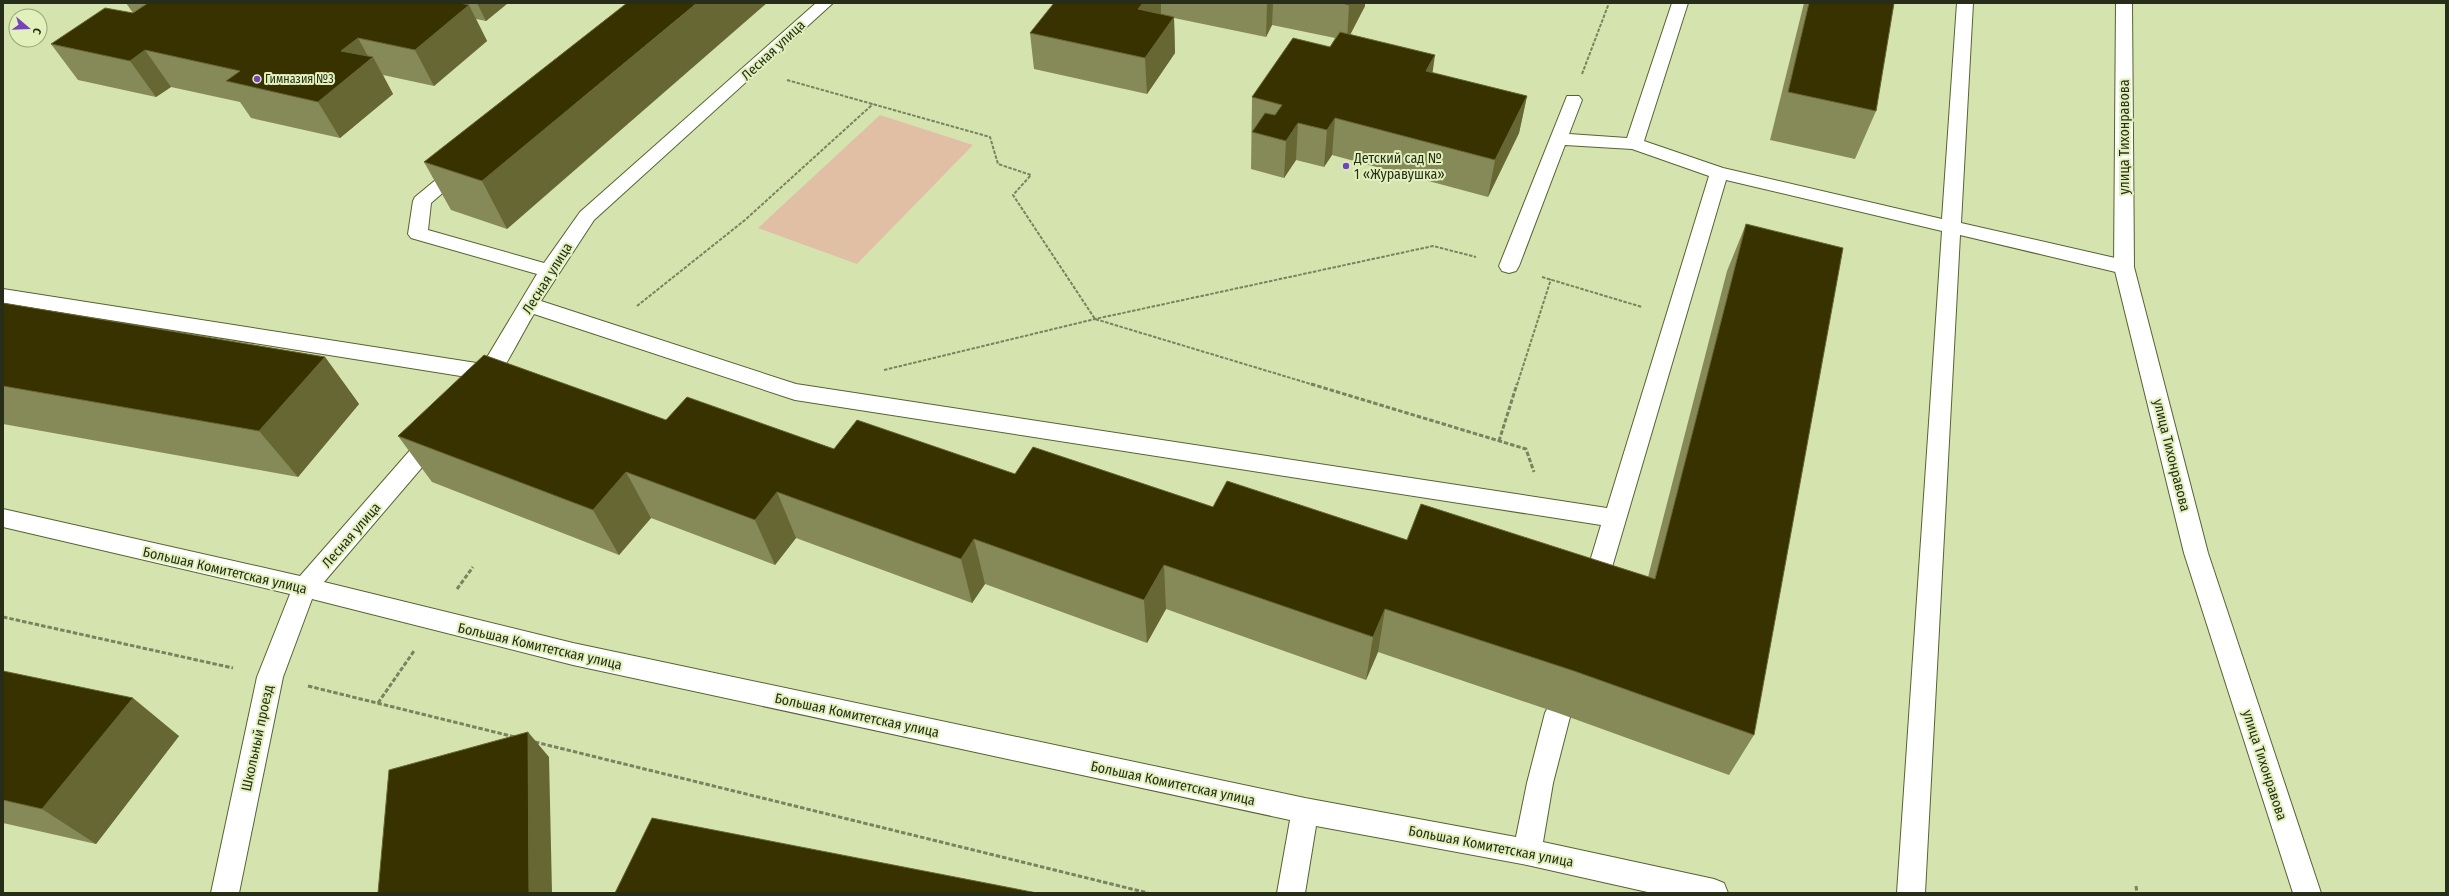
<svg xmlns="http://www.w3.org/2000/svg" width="2449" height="896" viewBox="0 0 2449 896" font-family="'Fira Sans Condensed',sans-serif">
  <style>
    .green { fill: #e0bfa4 }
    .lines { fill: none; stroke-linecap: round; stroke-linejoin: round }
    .minor-casing { stroke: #576232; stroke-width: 2 }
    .major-casing { stroke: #576232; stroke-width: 2 }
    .path-far1 { stroke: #79835f; stroke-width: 2; stroke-dasharray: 3.5 1.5; stroke-linecap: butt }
    .path { stroke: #79835f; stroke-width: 3; stroke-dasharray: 4.5 2; stroke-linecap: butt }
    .minor { fill: #fff; fill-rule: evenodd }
    .major { fill: #fff; fill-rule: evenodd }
    .wall { fill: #868a58 }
    .shaded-wall { fill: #676734 }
    .building { fill: #383100; stroke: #676734 }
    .poi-dot { fill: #7743ba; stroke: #e2f1bb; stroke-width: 1.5 }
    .labels { text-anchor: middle; stroke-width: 4; stroke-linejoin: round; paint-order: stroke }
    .far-poi-label { font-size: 12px; fill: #282d19; stroke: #e2f1bb; text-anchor: start }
    .street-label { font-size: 14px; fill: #282d19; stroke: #e2f1bb }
    .poi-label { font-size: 14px; fill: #282d19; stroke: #e2f1bb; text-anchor: start }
  </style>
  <rect width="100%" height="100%" fill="#d5e4af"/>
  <!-- green -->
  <polygon class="green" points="880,115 973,145 857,264 758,228"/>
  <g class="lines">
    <!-- minor casing -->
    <g class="minor-casing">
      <g id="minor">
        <path d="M816,3H833L594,220L541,301L796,384L1607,508L1709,176L1632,149L1565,145L1519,266L1516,271L1509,273L1502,271L1499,266L1567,96H1579L1582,100L1569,134L1627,138L1672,3H1688L1644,141L1723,168L1942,219L1957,3H1973L1961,223L2124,260L2131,262L2134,267L2131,272L2124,274L1960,235L1925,893H1897L1942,231L1726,180L1605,591L1601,598L1593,601L1585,598L1581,591L1601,525L795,400L534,314C525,328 499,381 488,389C483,393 478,391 473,389L469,384L473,378L3,303V289L483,364L537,274L411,238L408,234L413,201L415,197L455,164H467L470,168L467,172L431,203L428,230L544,263L580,212Z"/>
        <polygon points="434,430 442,432 445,438 442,444 324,582 573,643 1305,798 1516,837 1527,783 1545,713 1549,705 1558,702 1567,705 1571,713 1553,783 1543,842 1714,879 1724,883 1728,893 1652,893 1527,865 1316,826 1305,893 1277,893 1290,820 573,665 312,599 283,677 239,893 211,893 257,677 290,594 3,527 3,509 300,576 426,432"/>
      </g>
    </g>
    <!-- major casing -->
    <g class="major-casing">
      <polygon id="major" points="2116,3 2132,3 2134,267 2208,553 2321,893 2293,893 2184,553 2114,267"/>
    </g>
    <!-- path-far1 -->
    <g class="path-far1">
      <polyline points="1582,74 1609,3"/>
      <polyline points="787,80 990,137 998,164 1031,175 1013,195 1095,319 1314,385"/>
      <polyline points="1542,277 1642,307"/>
      <polyline points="637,306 745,220 873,104"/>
      <polyline points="884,370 1095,319 1433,246 1476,257"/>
      <polyline points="1517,385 1551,279"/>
    </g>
    <!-- path -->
    <g class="path">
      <polyline points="1311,384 1526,449 1534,472"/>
      <polyline points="1499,441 1517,384"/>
      <polyline points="457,589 473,567"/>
      <polyline points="3,617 233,668"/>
      <polyline points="308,686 515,737"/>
      <polyline points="378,703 414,651"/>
      <polyline points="535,742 1148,893"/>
      <polyline points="2136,886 2137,893"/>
    </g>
    <!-- minor -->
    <use href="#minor" class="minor"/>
    <!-- major -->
    <use href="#major" class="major"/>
  </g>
  <!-- wall -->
  <g class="wall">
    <polygon points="126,3 508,3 486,21 476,19 487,41 434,86 383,75 393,94 340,138 251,118 240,102 171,87 156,97 78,80 51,44 133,13"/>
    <polygon points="627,3 507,229 451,210 424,162"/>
    <polygon points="1054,3 1365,3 1365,6 1350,34 1433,73 1527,96 1519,133 1488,197 1332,155 1324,167 1296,160 1284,178 1251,169 1252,97 1330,47 1335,38 1272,25 1266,37 1174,18 1175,53 1147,94 1034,69 1030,33"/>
    <polygon points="1804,3 1894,3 1876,111 1855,159 1770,140"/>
    <polygon points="1746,224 1754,735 1729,775 1558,713 1378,652 1366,680 1166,609 1147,643 985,584 972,603 796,538 775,565 651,518 619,555 432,482 398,436 666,420 834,449 1015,474 1407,540 1648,577 1727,271"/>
    <polygon points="3,303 325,357 359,404 298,477 3,424"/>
    <polygon points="3,671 179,736 96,844 3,823"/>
  </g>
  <!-- shaded-wall -->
  <g class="shaded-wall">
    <polygon points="477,3 508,3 486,21"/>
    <polygon points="697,3 767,3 507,229 482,181"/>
    <polygon points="1143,3 1161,3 1161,15 1138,9"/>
    <polygon points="1267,3 1273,3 1272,25 1266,37"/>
    <polygon points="1350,3 1365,3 1365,6 1347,41 1349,5"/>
    <polygon points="469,5 487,41 434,86 415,50"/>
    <polygon points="1174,17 1175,53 1147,94 1145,58"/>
    <polygon points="358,38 370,60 373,57 393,94 340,138 318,102 341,51"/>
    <polygon points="145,50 171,87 156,97 130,61"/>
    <polygon points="1435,55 1430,91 1426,71"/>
    <polygon points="1527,96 1519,133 1488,197 1495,160"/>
    <polygon points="1335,118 1332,155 1324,167 1327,130"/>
    <polygon points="1298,123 1296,160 1284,178 1286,141"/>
    <polygon points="325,357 359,404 298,477 259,431"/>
    <polygon points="626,472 651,518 619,555 593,510"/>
    <polygon points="777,492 796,538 775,565 755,520"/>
    <polygon points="974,539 985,584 972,603 961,559"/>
    <polygon points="1164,565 1166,609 1147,643 1144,600"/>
    <polygon points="1385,609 1378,652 1366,680 1373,637"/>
    <polygon points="133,698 179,736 96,844 42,809"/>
    <polygon points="528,732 549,757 552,893 529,893"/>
  </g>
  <!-- building -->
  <g class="building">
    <polygon points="148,3 460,3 469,5 415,50 358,38 341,51 373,57 318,102 226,81 240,71 145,50 130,61 51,44 105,8 133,13"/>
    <polygon points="627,3 697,3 482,181 424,162"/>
    <polygon points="1054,3 1143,3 1138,9 1174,17 1145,58 1030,33"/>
    <polygon points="1342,3 1350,3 1349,5"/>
    <polygon points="1809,3 1894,3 1876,111 1788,92"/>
    <polygon points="1340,32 1435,55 1426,71 1527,96 1495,160 1335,118 1327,130 1298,123 1286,141 1252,132 1265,113 1275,115 1282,105 1252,97 1293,38 1330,47"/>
    <polygon points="1746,224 1843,248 1754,735 1574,671 1385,609 1373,637 1164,565 1144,600 974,539 961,559 777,492 755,520 626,472 593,510 398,436 484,355 666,420 687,397 834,449 857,420 1015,474 1033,447 1213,507 1227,481 1407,540 1421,504 1655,579"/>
    <polygon points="3,303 325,357 259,431 3,386"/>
    <polygon points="3,671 133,698 42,809 3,800"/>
    <polygon points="528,732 529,893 378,893 389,770"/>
    <polygon points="652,818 1037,893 615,893"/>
  </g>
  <!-- markers -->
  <g class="poi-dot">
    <circle cx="257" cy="79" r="4"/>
    <circle cx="1346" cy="166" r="4"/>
  </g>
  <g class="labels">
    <!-- far-poi labels -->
    <g class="far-poi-label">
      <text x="265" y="83">Гимназия №3</text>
    </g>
    <!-- street labels -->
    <g class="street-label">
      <text transform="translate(773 50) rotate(-43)" y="5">Лесная улица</text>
      <text transform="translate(2124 137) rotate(-90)" y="5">улица Тихонравова</text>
      <text transform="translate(547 278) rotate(-58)" y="5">Лесная улица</text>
      <text transform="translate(2172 455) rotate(76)" y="5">улица Тихонравова</text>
      <text transform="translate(351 535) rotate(-49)" y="5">Лесная улица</text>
      <text transform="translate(225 570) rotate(13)" y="5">Большая Комитетская улица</text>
      <text transform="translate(540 646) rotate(13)" y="5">Большая Комитетская улица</text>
      <text transform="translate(857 715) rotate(12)" y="5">Большая Комитетская улица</text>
      <text transform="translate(257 738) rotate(-78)" y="5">Школьный проезд</text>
      <text transform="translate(2265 765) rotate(72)" y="5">улица Тихонравова</text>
      <text transform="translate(1173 783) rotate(12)" y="5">Большая Комитетская улица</text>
      <text transform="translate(1491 846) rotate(11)" y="5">Большая Комитетская улица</text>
    </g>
    <!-- poi labels -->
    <g class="poi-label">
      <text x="1354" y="163">Детский сад №<tspan x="1354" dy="16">1 «Журавушка»</tspan></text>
    </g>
  </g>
  <!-- border -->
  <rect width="2449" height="896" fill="none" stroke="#282d19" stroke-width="8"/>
  <!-- north arrow -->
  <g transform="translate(28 28) rotate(109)"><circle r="19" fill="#e2f1bb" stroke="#98a37a"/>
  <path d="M0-3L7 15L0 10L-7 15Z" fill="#7743ba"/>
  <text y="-6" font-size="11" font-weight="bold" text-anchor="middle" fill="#282d19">С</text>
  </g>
</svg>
